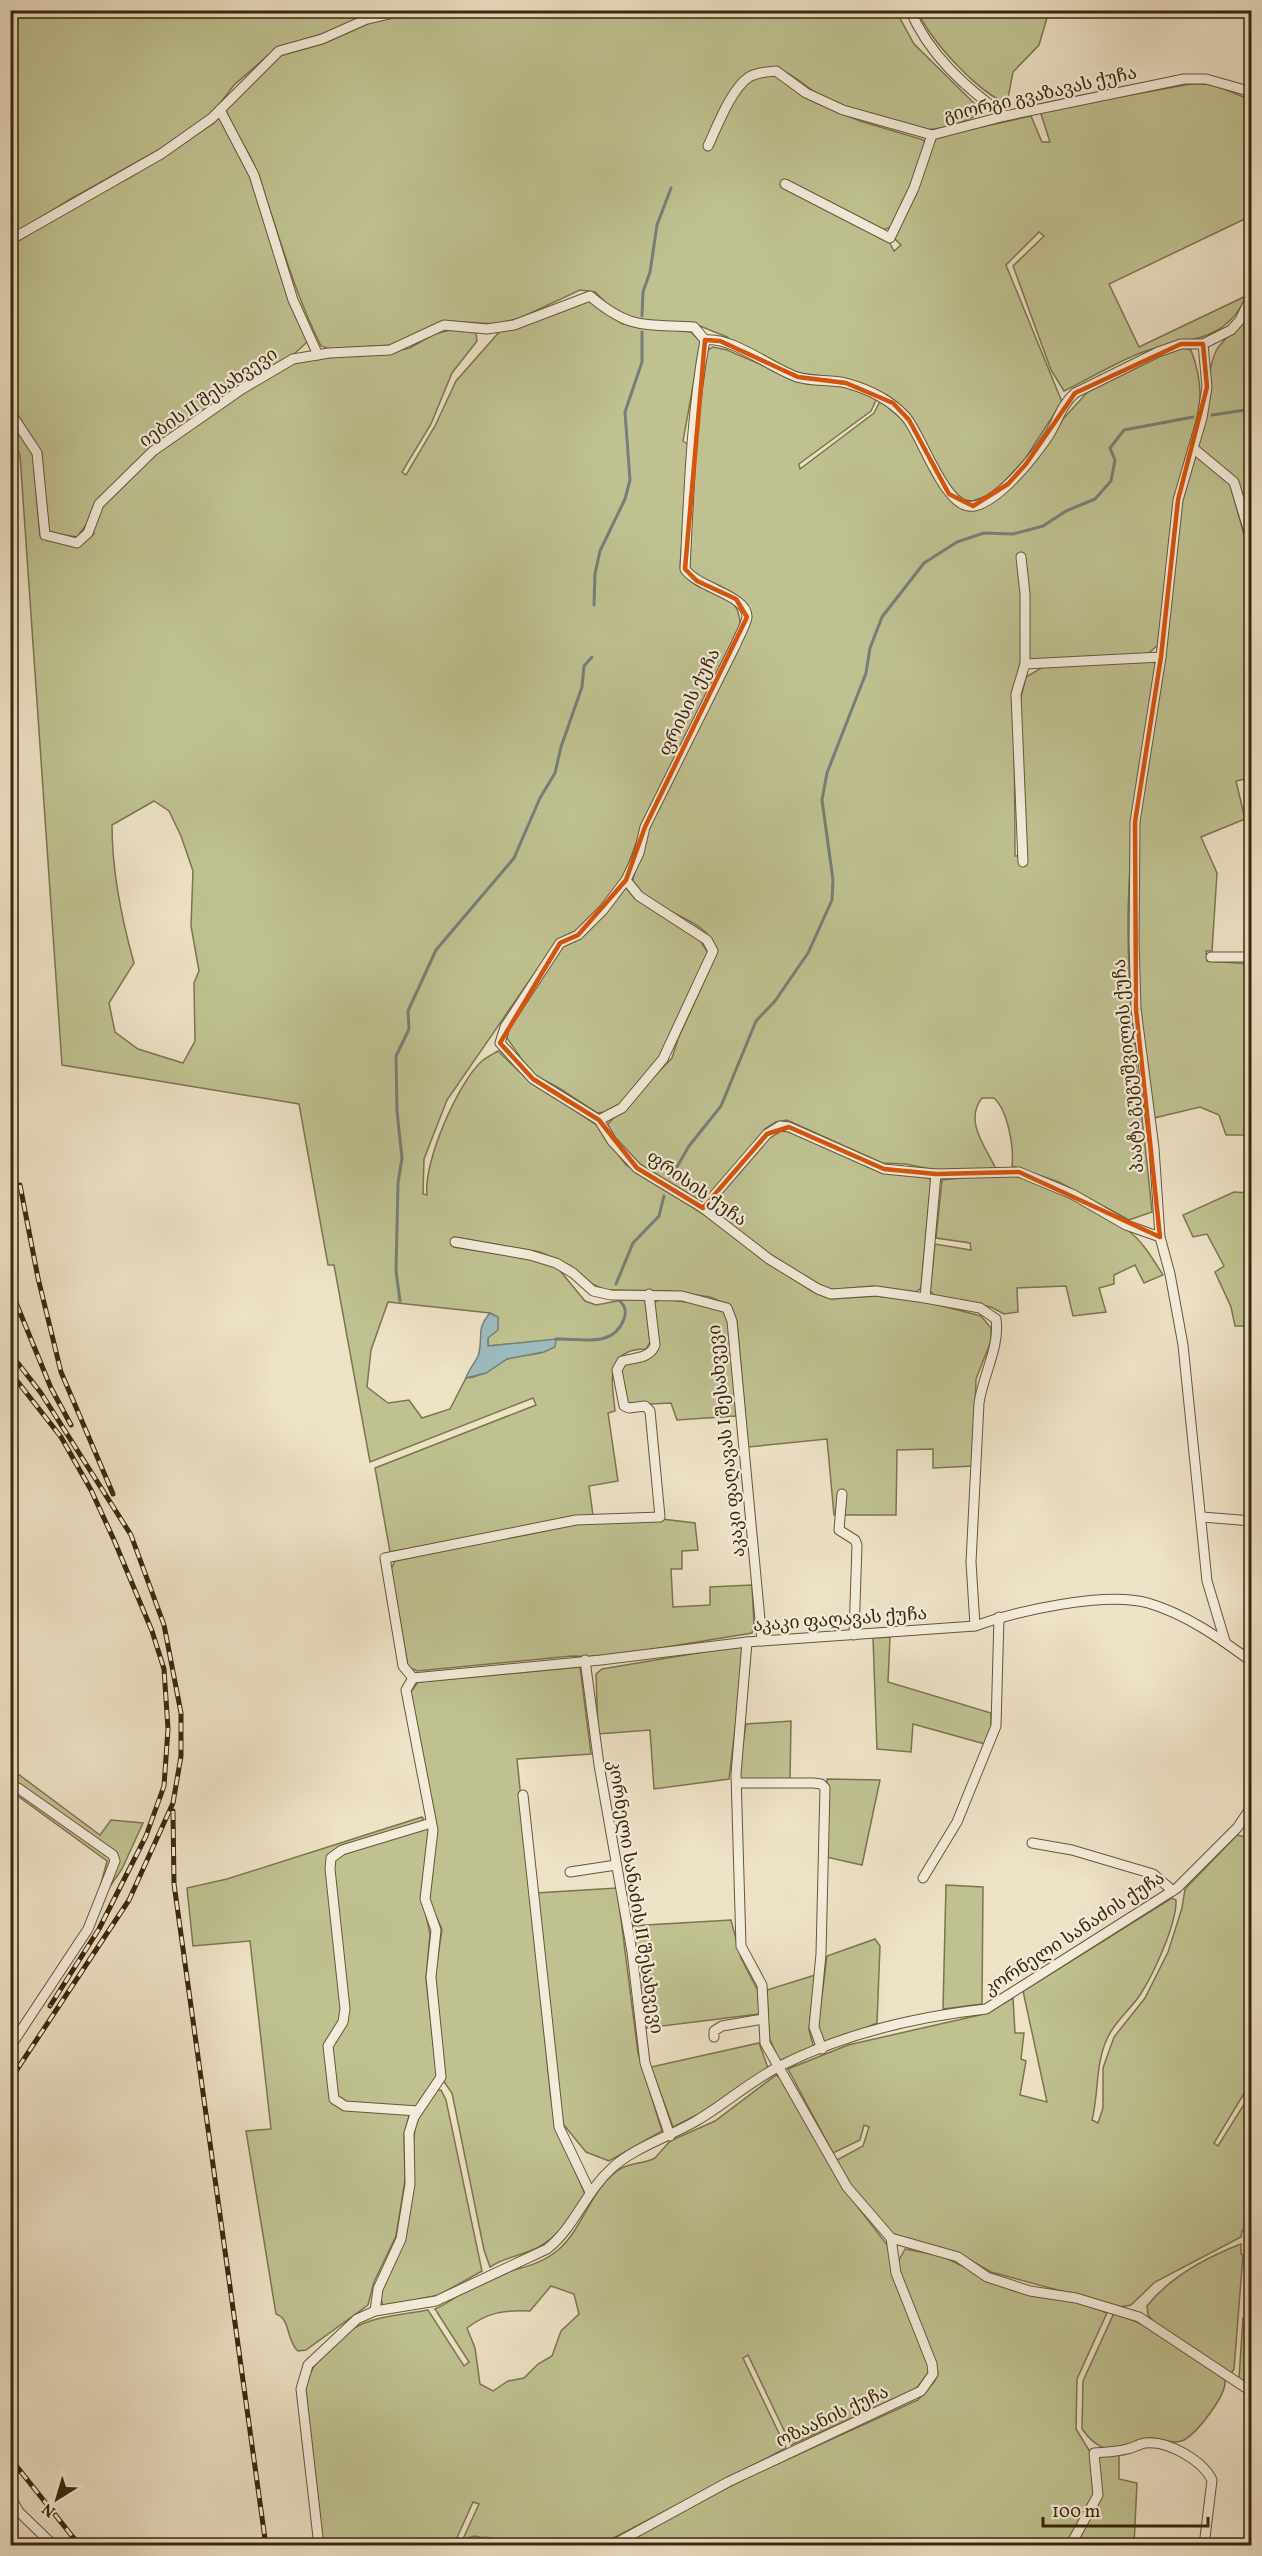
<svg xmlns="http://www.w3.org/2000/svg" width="1262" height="2556" viewBox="0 0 1262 2556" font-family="Vollkorn,'Noto Serif Georgian',serif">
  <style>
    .green { fill: #bfc191; stroke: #7d744e; stroke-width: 1.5; fill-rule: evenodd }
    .water { fill: #9dbbbe; stroke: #767f76; stroke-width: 1.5 }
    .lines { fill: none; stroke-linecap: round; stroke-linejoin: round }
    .stream { stroke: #767f76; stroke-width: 3 }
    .street-casing { stroke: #685539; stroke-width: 11 }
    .street { stroke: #f3ecda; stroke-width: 9 }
    .rail-casing { stroke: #3b260a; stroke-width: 5 }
    .rail { stroke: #f3ecda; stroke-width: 3; stroke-dasharray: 9; stroke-linecap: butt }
    .marked { fill: none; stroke: #d7540c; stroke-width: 4.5; stroke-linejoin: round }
    .labels { text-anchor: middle; stroke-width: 4.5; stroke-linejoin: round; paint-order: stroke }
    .street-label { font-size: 18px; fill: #3b260a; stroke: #f3ecda }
  </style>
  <rect width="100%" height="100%" fill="#ede1c6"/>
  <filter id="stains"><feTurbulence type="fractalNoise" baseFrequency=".00333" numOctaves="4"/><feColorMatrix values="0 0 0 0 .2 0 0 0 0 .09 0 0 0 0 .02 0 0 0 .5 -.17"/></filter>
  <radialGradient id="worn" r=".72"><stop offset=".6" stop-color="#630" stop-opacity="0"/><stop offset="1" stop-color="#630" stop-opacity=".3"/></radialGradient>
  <!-- green -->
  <g class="green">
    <polygon points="10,11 383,11 333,31 278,47 234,85 211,115 160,149 69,200 11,236"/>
    <path d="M422,11H896L914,44L979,108L978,114C965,123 942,129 926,130C908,130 834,105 818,94C801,84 791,70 771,68L776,75L812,101L860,121L924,140C929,160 901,208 891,227L883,230L894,251L901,245L893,237L936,137L1031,116L1042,142H1050L1040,111L1191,84H1212L1251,100V216L1109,284L1139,347L1248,295C1221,347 1190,335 1143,352C1116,362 1089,379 1064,391L1051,370L1013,266L1044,236L1039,232L1006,265L1062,402L1025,459L999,487L986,496L973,501L963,500L951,490L916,425L897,402L887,395L845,379L798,373L740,347L727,337L695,324L632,319L613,310L595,292L580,290L520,318L496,324L445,321L392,345L330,349L321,346C293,290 278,231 257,172C250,151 234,133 226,110L279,56L325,43L367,24Z"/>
    <path d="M918,11V10L1049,11L1039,45L1013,72L1007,103C981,96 926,36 918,11Z"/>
    <polygon points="220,115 252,179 309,336 306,343 293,355 125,473 77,537 47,532 42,454 11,404 10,246 80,202 129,178 214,123"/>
    <path d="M587,300L623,324L691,332L701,342L683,441L689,445L680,567C694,601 742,582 740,628L643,824L623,879L603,907L576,934L556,942L447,1100L424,1159L423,1194L427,1195C423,1163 458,1082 482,1061C487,1057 493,1054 498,1051L527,1079L597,1125L626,1165L702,1213L748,1248L812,1291L831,1299L876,1296L927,1302L981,1316L991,1328V1341L976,1379L973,1466L933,1468V1449L897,1450L896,1515H834L827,1439L748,1447L737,1322L731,1306L710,1297L671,1291L606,1290L592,1284L571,1266L540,1252L454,1237V1247L531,1259L557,1267L585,1301L596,1305L645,1296L650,1342L646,1349C604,1349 612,1382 615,1411L608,1413L618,1481L589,1486L593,1515L390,1552L375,1468L536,1405L533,1398L370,1462L334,1265H328L299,1104L62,1065L20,455L11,439L10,420L33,455L40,536L77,547L94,534L92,528L101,506L155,454L242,392L295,361L391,352L410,348L434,334L455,329H471L476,334L477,341L452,373L431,424L402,472L406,475L435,426L456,381L501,330ZM154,801L169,811L181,836L193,871L191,926L199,971L194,983L195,1041L183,1063L138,1049L115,1032L109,1003L134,963C121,917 112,873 112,825ZM388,1302L490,1313L498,1318L488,1338V1346L556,1340C545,1361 522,1351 505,1360C491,1367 483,1377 466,1378L450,1409L422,1418L409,1400L388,1403L367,1387L371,1350Z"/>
    <path d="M1251,309V533L1235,479L1196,447C1200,427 1208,365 1216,351C1225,335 1244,326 1251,309Z"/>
    <path d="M713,347L727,350L801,382L847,386L877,398L871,411L799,464L800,469L874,413L880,401L908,424L949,499L956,505L972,510L996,498L1047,444L1063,419L1094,385L1180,347L1191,350C1212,405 1191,428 1180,480C1170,534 1165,590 1158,645L1146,655L1032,660L1028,657L1023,595L1021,664L1014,694L1015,856L1023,855L1020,701L1026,677L1043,667L1151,661L1156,664C1143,751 1128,838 1128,926C1128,1021 1143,1117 1152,1212L1129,1220L1059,1182L1012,1166C1014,1147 1008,1111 994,1098H982C964,1121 985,1146 996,1169L935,1170L906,1164L882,1163L787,1120L776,1122L766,1128C750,1147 719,1196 697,1201C662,1180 627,1162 607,1125L672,1058L678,1039L717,953C711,921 668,915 645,897C640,893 636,888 632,883L646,828L750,619C752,594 707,581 688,572L696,437L707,350Z"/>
    <polygon points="1195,452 1230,484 1251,560 1251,798 1245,779 1236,781 1245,819 1201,837 1217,873 1212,951 1206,951 1207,961 1251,964 1251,1135 1226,1135 1219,1115 1200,1107 1154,1118 1140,1016 1136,930 1138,823 1161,682 1181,502"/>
    <polygon points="625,887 637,900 698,937 708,953 666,1049 626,1100 613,1111 597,1113 559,1088 532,1074 507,1038 507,1028 559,948"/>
    <polygon points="779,1130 790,1131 882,1173 928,1177 931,1181 921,1288 916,1292 873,1286 829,1290 817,1285 772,1256 711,1210 711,1205 768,1138"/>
    <path d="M1000,1174C1039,1177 1094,1206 1126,1229C1142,1240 1153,1259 1163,1275L1144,1283L1135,1265L1114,1275V1284L1099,1288L1106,1312L1073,1316L1066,1286L1017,1288L1018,1312L1004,1314L991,1307L936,1297L930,1291L935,1244L971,1250L970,1243L936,1238L942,1180Z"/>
    <polygon points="1251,1187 1251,1326 1235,1326 1231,1307 1215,1272 1224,1266 1207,1234 1193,1237 1183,1215 1234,1192 1251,1193"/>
    <polygon points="661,1299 711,1305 724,1311 729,1323 736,1416 677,1420 671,1403 629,1405 624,1402 620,1368 623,1363 654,1353 651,1304"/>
    <polygon points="662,1519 695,1523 698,1550 682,1551 682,1569 671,1569 673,1607 710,1605 710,1587 752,1585 754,1625 752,1633 605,1657 572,1656 417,1671 408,1667 391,1569 395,1561 571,1524"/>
    <polygon points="890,1637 888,1682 991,1713 991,1726 985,1744 913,1724 911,1752 877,1749 873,1638"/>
    <polygon points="745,1645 729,1779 654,1789 650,1730 598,1734 596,1674 602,1669"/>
    <path d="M580,1667L591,1754L517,1759L551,2099L565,2148L585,2194C570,2217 557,2241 530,2251C515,2257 504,2258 490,2267L484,2250L452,2093L442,2079L435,1977L442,1929L429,1901L436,1837L410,1693L418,1682Z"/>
    <polygon points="791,1721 790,1779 744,1782 738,1774 746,1724"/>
    <polygon points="10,1768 100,1835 111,1820 143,1823 122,1869 94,1910 107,1861 11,1791"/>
    <polygon points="827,1779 880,1780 862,1865 826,1857"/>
    <path d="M422,1817L429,1828L422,1897L430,1934L426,1979L437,2076L409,2116L404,2135L405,2180L396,2236L374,2282L368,2305L306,2350L298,2351C286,2341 291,2319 276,2314L246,2131L271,2129L250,1941L193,1946L187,1888L227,1879Z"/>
    <path d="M1237,1835L1251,1838V2082L1214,2143L1218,2146L1251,2093V2223L1242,2231L1241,2237L1155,2282L1131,2305L1120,2307L991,2272L958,2253L891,2235L851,2188L837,2160L863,2146L869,2127L864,2125L860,2140L833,2153L788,2069L848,2045L984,2014L1013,1998L1015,2033H1024L1021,2059L1026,2061L1020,2095L1047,2102L1023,1991L1172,1898L1176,1900C1177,1924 1153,1975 1140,1995C1130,2010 1114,2022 1107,2039C1095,2065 1099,2093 1092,2120L1098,2123L1103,2108V2068L1114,2037L1145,1998L1168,1952L1182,1908L1185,1889Z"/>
    <polygon points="946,1885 983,1887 982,2004 943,2009"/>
    <polygon points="617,1888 638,2053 662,2131 609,2161 586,2152 563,2124 536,1893"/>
    <polygon points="731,1920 741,1958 758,1991 759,2014 646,2028 629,1926"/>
    <polygon points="875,1939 880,1946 877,2023 824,2045 818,2027 827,1956"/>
    <polygon points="815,1975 809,2030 814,2048 779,2061 769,2037 767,1990"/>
    <polygon points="759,2043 768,2068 699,2114 673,2127 651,2067"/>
    <path d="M776,2075L781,2078L844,2189L888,2246L929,2367L928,2374L915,2390L791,2445L748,2355L743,2358L786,2448L598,2546L510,2545L475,2536L463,2539L479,2504L473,2502L456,2540L444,2545H322L304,2390C312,2358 344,2327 377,2319C393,2315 411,2313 428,2310L464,2366L469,2362L435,2309C453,2302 468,2286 486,2279C510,2269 537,2268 558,2250C583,2229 589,2192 617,2171C630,2161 643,2165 655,2158L670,2141L715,2121ZM551,2286L574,2294L579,2314L561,2331L552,2356L538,2364L524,2378L508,2381L493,2391L480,2384L475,2348L467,2328C488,2312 504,2310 530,2311Z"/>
    <polygon points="435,2090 441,2090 446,2100 482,2271 439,2295 383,2306 380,2295 403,2242 415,2128 420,2113"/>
    <path d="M1241,2244V2254L1243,2255L1234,2369L1230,2375L1156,2325L1148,2315L1147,2306C1170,2277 1207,2257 1241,2244Z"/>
    <polygon points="905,2249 942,2256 990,2280 1078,2301 1107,2313 1077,2379 1076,2429 1092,2455 1097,2491 1066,2545 617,2546 744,2479 918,2400 934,2382 938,2373 899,2271 899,2260"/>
    <path d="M1114,2313C1157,2327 1190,2354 1225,2380C1227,2395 1197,2433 1184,2440C1174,2445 1163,2439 1152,2438C1146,2438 1140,2441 1134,2444C1109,2453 1097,2450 1082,2429L1083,2381Z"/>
    <polygon points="1243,2318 1251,2319 1251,2388 1239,2378"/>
    <polygon points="1100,2454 1119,2454 1119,2479 1137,2483 1134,2545 1073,2546 1102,2491 1098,2461"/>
  </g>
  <!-- water -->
  <path class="water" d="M490,1313L498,1317V1330L488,1338V1346L556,1339L555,1347L544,1352L507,1359L486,1373L466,1378C469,1369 475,1363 478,1356C484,1338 475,1330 490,1313Z"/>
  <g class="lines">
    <!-- stream -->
    <g class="stream">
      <polyline points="642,316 643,292 650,272 657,225 671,188"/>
      <polyline points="1212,415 1252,409"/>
      <polyline points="594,605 595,574 600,551 625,499 630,480 625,412 642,362 642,332"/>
      <polyline points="671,1177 689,1146 721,1106 756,1021 775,1001 808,953 832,900 833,880 822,800 827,773 866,673 870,648 882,617 924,563 957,542 984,533 1013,534 1043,526 1066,511 1095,499 1111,481 1115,460 1110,448 1124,430 1193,417"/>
      <polyline points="616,1284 633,1243 659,1216 664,1196"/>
      <polyline points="400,1301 396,1271 398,1183 402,1158 397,1111 396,1056 409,1029 408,1011 436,950 514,858 540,798 555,773 561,747 582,687 584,666 592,657"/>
      <path d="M556,1339C580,1338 613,1349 624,1319C627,1312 625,1306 620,1301"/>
    </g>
    <!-- street casing -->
    <g class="street-casing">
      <g id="street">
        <path d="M910,10C929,55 966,88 1005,116"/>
        <polyline points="220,110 254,175 293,300 318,355"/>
        <path d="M708,146C717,127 731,89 749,77C757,72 767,72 776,71L806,93L843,110L932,135L1005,116L1184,79H1206L1252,92"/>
        <polyline points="785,184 890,238 914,188 932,135"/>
        <polyline points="10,240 161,154 212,118 279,51 322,39 367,19 406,10"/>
        <path d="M705,340C691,415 689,493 685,569C697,588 748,595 747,617C746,625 739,636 736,644L645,827L639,853L626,880L603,910L578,935L560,943L505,1027L500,1043L533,1079L599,1120L612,1141L637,1168L703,1208L769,1259L818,1289L831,1294L876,1291L925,1298L980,1308L996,1319C1000,1347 983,1375 979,1403L971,1562L975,1626"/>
        <path d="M705,340C731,336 771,368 797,377C812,382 831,379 846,383C868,389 890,400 905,416C922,434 945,512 974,506C1000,501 1035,456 1049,435C1058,420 1062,404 1075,393L1158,352L1181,344H1203L1231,330L1240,320L1252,295"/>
        <polyline points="1203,344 1207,387 1202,418 1178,500 1161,657 1135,822 1134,942 1136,1009 1154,1148 1160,1237 1170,1274 1183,1345 1207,1581 1225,1641"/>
        <path d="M10,412L37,453L45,535L77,543L88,533L99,504L153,451L242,389L293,359L329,353L390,350L444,325L487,329L514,325L590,296C630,330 644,324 694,327L705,340"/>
        <polyline points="1193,448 1234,482 1252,542"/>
        <polyline points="1021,557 1025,594 1025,664"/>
        <polyline points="1252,805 1252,810"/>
        <polyline points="1023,862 1016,694 1025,664 1161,657"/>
        <polyline points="1211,957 1252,957"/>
        <polyline points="599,1120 622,1108 663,1059 713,951 707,940 639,896 626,880"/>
        <polyline points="703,1208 767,1134 780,1126 789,1127 884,1169 936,1174 1019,1172 1074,1195 1126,1225 1160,1237"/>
        <polyline points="455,1242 530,1255 556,1263 573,1273 593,1291 611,1295 682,1296 727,1308 732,1321 762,1641"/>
        <polyline points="925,1298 936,1174"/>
        <polyline points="842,1494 839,1530 855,1540 857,1545 854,1635"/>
        <polyline points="1202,1517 1252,1521"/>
        <polyline points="747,1642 736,1774 741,1946 762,1985 765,2043 847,2187 891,2238 958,2257 987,2277 1030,2291 1076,2298 1139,2317 1252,2392"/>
        <polyline points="585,1660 599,1765 632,1952 645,2063 670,2136"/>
        <path d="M413,1678L601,1660L747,1642L975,1626C1017,1611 1105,1591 1148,1603C1186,1614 1221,1639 1252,1662"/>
        <path d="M413,1678L403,1666L385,1558L576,1520L660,1517L650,1411L645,1406L629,1408L624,1406L617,1370L622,1361C634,1358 651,1358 655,1345L649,1294"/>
        <polyline points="737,1783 813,1783 821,1784 825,1788 821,1954 814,2027 822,2049"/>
        <polyline points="523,1795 559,2127 590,2192"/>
        <polyline points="1032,1843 1072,1850 1153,1874 1173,1891"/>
        <polyline points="570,1872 616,1865"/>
        <polyline points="923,1878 957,1822 996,1726 999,1617"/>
        <polyline points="714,2037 714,2031 722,2026 763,2019"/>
        <polyline points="10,2047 88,1929 115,1861 113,1855 18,1788"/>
        <polyline points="418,2111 345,2106 334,2099 328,2046 343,2022 345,2009 330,1869 331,1858 342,1850 431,1823"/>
        <polyline points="375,2311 378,2289 401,2239 410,2184 409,2133 414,2117 441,2077 431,1977 436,1930 425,1899 433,1830 406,1690 413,1678"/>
        <polyline points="10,2496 19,2512 49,2541"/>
        <path d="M319,2546L301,2389L308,2365L357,2319L375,2311L436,2301L547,2249C575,2227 585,2192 612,2168C635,2147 669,2137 696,2121C724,2105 750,2081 780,2066C843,2034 915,2017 986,2009L1177,1888L1237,1828L1252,1806"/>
        <polyline points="453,2546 486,2542 503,2546"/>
        <polyline points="611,2546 728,2482 921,2391 933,2374 932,2364 896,2273 891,2238"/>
        <path d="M1070,2546L1098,2495L1094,2453C1105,2452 1117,2452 1127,2449C1133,2448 1139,2444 1145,2443C1168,2440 1203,2461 1212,2480L1204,2546"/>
      </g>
    </g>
    <!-- street -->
    <use href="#street" class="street"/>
    <!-- rail casing -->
    <g class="rail-casing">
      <g id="rail">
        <polyline points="20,1185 38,1278 61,1372 113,1494"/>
        <polyline points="10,1288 51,1388 71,1425"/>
        <polyline points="10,1353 41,1393 131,1535 164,1625 181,1713 181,1756 173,1803 129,1900 10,2080"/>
        <polyline points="10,1372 61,1437 91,1490 114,1540 152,1631 164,1669 168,1729 164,1786 146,1836 99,1929 50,2006"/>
        <polyline points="173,1811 174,1884 266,2546"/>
        <polyline points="10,2458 80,2546"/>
      </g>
    </g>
    <!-- rail -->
    <use href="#rail" class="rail"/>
  </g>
  <!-- marked area -->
  <path class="marked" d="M705,340L720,341L798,377L846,383L893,403L909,420L949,494L973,506L1008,484L1026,464L1075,393L1181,344H1203L1207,387L1178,500L1161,657L1135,822L1136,1009L1160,1237L1019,1172L936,1174L884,1169L789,1127L767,1134L703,1208L637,1168L599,1120L533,1079L500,1043L560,943L578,935L626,880L645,827L747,617L736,599L697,581L685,569Z"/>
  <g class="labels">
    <!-- street labels -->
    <g class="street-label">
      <text transform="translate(1040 94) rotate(-13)" y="6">გიორგი გვაზავას ქუჩა</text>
      <text transform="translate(208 397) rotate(-34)" y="6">იების II შესახვევი</text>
      <text transform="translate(689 702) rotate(-64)" y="6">ფრისის ქუჩა</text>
      <text transform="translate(1128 1066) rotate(-95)" y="6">პაატა გუგუშვილის ქუჩა</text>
      <text transform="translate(697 1188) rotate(35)" y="6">ფრისის ქუჩა</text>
      <text transform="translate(726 1441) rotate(-96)" y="6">აკაკი ფაღავას I შესახვევი</text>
      <text transform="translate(840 1619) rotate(-4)" y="6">აკაკი ფაღავას ქუჩა</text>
      <text transform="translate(636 1897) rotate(81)" y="6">კორნელი სანაძის II შესახვევი</text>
      <text transform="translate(1074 1933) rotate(-33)" y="6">კორნელი სანაძის ქუჩა</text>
      <text transform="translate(832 2416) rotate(-25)" y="6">ოზაანის ქუჩა</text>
    </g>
  </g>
  <!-- margin -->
  <rect width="1262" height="2556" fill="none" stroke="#ede1c6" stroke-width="36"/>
  <rect x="12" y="12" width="1238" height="2532" fill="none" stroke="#3b260a" stroke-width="3"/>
  <rect x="18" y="18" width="1226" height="2520" fill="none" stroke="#3b260a" stroke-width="1.5"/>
  <!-- north arrow -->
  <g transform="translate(57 2499) rotate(217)" stroke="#f3ecda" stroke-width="4.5" paint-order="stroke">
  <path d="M0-4.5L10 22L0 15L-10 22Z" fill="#3b260a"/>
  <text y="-9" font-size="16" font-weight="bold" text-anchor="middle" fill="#3b260a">N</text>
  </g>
  <!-- scale -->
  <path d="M1043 2517v9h165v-9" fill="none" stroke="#3b260a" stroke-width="3"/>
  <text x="1052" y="2517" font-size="18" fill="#3b260a" stroke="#f3ecda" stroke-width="4.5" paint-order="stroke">100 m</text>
  <rect width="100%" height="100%" filter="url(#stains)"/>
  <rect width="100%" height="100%" fill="url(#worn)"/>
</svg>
